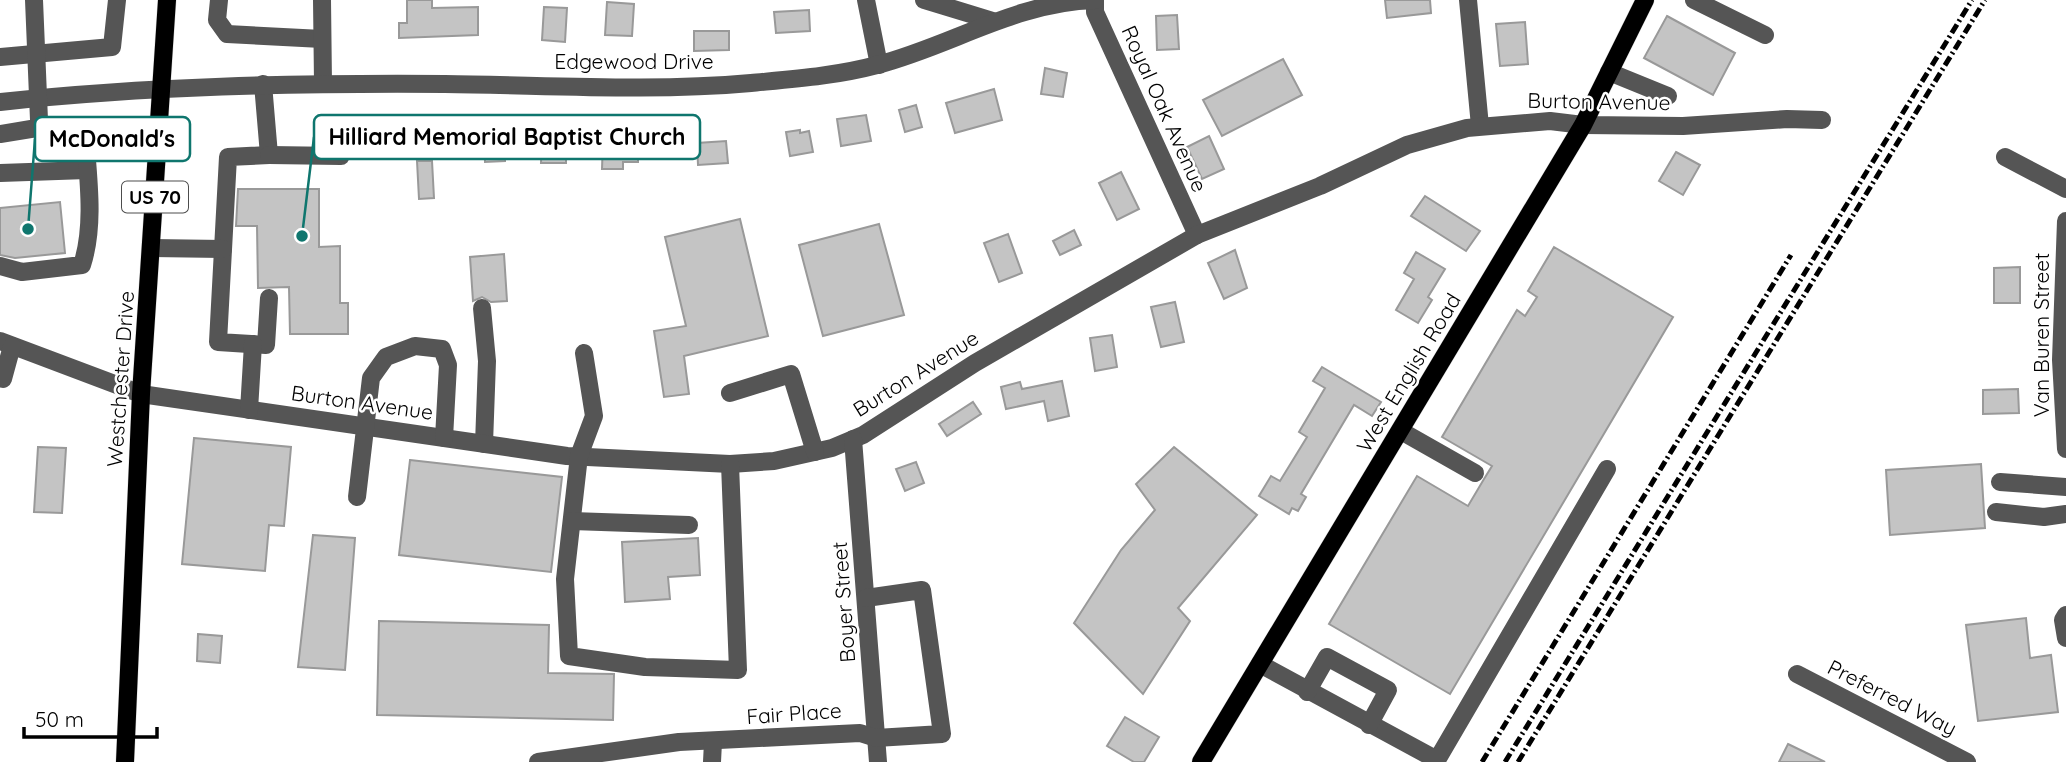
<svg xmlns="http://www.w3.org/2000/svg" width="2066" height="762" viewBox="0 0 2066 762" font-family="Quicksand,sans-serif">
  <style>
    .building { fill: #c4c4c4; stroke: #999; stroke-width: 2 }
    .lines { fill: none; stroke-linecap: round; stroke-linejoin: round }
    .major-casing { stroke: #dbdbdb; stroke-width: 19 }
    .minor { stroke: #555; stroke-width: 18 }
    .major { stroke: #000; stroke-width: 18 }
    .rail { stroke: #000; stroke-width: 5; stroke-dasharray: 10 3.5 2 3.5; stroke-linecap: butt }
    .labels { text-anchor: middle; stroke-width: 5; stroke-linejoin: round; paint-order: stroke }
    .shield { fill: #fff; stroke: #4c4c4c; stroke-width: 2 }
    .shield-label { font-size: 19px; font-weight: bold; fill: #000 }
    .street-label { font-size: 21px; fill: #000; stroke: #fff }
    .leader { fill: none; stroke: #0f766e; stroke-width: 2.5 }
    .callout-dot { fill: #0f766e; stroke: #fff; stroke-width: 2.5 }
    .callout { fill: #fff; stroke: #0f766e; stroke-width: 2.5 }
    .callout-label { font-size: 23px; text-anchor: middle; font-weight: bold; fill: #000 }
  </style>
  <rect width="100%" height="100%" fill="#fff"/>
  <!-- building -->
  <g class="building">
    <polygon points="407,0 432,0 432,8 478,7 478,35 399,38 399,23 407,23"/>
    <polygon points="1385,0 1430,0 1431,13 1387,18"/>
    <polygon points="607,2 634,4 632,36 605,35"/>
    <polygon points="544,7 567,8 565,42 542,40"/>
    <polygon points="809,10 810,31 776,33 774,12"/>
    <polygon points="1177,15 1179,49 1157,50 1156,16"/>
    <polygon points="1667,16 1735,53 1713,95 1644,58"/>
    <polygon points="1525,22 1528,64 1500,66 1496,24"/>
    <polygon points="694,31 729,31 729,50 694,51"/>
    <polygon points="1283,59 1302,95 1222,136 1203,100"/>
    <polygon points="1045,68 1067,73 1063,97 1041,94"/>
    <polygon points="994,89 1002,120 955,133 946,103"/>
    <polygon points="916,105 922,127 905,132 899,110"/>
    <polygon points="866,115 871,141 841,146 837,119"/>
    <polygon points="800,130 800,133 809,131 813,152 790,156 786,132"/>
    <polygon points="484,134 505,134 505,161 485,162"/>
    <polygon points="542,135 566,135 566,163 541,163"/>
    <polygon points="1209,136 1224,169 1202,179 1187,147"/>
    <polygon points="603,139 638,140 638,162 623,162 623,169 602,169"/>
    <polygon points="726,141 728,163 698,165 697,143"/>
    <polygon points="1676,152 1700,165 1683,195 1659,181"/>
    <polygon points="417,161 432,161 434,198 419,199"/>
    <polygon points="1121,172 1139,209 1117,220 1099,183"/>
    <polygon points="238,189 319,189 319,247 340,246 340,303 348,303 348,334 290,334 289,287 258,288 257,226 236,226"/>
    <polygon points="1425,196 1480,231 1466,251 1411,216"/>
    <polygon points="60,202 65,253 15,258 0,255 0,208"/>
    <polygon points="740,219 768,336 684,356 689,394 664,397 654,331 686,326 665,237"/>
    <polygon points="879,224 904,315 823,336 799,245"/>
    <polygon points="1074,230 1081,245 1060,255 1053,241"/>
    <polygon points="1008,234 1022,273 999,282 984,243"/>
    <polygon points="1554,247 1673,317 1450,694 1329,624 1417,476 1468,506 1484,479 1492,466 1442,437 1517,310 1525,316 1537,297 1528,291"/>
    <polygon points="1235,250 1247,288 1224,299 1208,263"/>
    <polygon points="1416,252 1445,269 1428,297 1432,300 1418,323 1396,310 1414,279 1404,273"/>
    <polygon points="504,254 507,301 491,302 482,297 473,301 470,257"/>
    <polygon points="2020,267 2020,303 1994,303 1994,268"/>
    <polygon points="1175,302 1184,342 1161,347 1151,307"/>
    <polygon points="1112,335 1117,367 1095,371 1090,338"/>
    <polygon points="1322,367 1381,402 1372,416 1354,405 1301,494 1306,497 1298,511 1292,508 1289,514 1259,496 1271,476 1280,481 1307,437 1299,432 1325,388 1313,381"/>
    <polygon points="1062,381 1069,416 1048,421 1044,401 1006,409 1001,387 1020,382 1022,389"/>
    <polygon points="2018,389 2019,413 1983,414 1983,390"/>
    <polygon points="973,402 981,414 947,436 939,424"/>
    <polygon points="194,438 291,447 284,526 269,525 265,571 182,564"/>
    <polygon points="38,447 66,448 62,513 34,512"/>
    <polygon points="1174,447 1257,515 1178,608 1190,621 1143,694 1074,623 1121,550 1155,510 1136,484"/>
    <polygon points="410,460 562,477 551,572 399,555"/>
    <polygon points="916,462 924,483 905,491 896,469"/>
    <polygon points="1981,464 1985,528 1890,535 1886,470"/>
    <polygon points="313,535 355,538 345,670 298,667"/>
    <polygon points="698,538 700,575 668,577 670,599 625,602 622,542"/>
    <polygon points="2026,618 2030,658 2051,655 2058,712 1978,721 1966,625"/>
    <polygon points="379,621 549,625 548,673 614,674 613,720 377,715"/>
    <polygon points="198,634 222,636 220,663 197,661"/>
    <polygon points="1125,717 1159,737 1144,762 1134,762 1107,746"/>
    <polygon points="1788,744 1825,762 1779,762"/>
  </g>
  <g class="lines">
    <!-- major casing -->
    <g class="major-casing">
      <g id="major">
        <polyline points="125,762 141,394 167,0"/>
        <polyline points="1201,762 1583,125 1645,0"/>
      </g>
    </g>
    <!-- minor -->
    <g class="minor">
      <polyline points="219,0 217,20 227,34 322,39"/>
      <polyline points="322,0 323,83"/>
      <polyline points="866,0 879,65"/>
      <polyline points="924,0 993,21"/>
      <polyline points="1095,0 1095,12 1197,235"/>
      <polyline points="1468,0 1480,126"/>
      <polyline points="1694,0 1765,35"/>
      <polyline points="0,57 112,47 117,0"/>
      <polyline points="1609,72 1668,96"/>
      <polyline points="263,84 269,155 228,157 218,342 266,345 269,298"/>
      <path d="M0,102C148,86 295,83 445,84C546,85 650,92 751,83C793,79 836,76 877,65C951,46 1016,2 1095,0"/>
      <polyline points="0,134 43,127"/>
      <polyline points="269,155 341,156"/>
      <polyline points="2005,157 2066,189"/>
      <polyline points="0,173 87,170"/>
      <polyline points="2066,221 2061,360 2066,449"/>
      <polyline points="152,248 223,249"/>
      <path d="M0,266L22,272L82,265C95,225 88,177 85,136L79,129L43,127L39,120L34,0"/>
      <polyline points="482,308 487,361 484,444"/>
      <polyline points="0,341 141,394 567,456 730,464 774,461 832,448 863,435 975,363 1197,235 1320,186 1407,145 1467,128 1550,121 1583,125 1683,126 1787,119 1822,120"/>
      <polyline points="584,353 594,416 579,456 565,579 569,656 645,667 738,670 730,464"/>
      <polyline points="0,378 3,379 12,346"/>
      <polyline points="730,393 791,374 815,452"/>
      <polyline points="249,410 253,344"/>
      <polyline points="1401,431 1475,473"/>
      <polyline points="853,439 878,762"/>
      <polyline points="2000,482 2066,487"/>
      <polyline points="357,497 371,378 386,357 415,346 442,349 448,365 444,438"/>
      <polyline points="1996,512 2044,517 2066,514"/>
      <polyline points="572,521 689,525"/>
      <polyline points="2066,615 2063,620 2066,638"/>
      <polyline points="1260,664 1437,760 1607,469"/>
      <polyline points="1797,674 1967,762"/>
      <polyline points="1307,692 1327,657 1388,690 1369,725"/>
      <polyline points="538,762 679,742 860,733 876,738 942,734 922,590 866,598"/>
      <polyline points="712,762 713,742"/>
    </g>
    <!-- major -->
    <use href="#major" class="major"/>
    <!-- rail -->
    <g class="rail">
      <polyline points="1482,762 1791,255"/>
      <polyline points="1505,762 1972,0"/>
      <polyline points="1518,762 1985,0"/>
    </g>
  </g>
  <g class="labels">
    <!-- shield labels -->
    <rect class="shield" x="122" y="181.5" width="66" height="31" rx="5"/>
    <g class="shield-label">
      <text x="155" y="204">US 70</text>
    </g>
    <!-- street labels -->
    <g class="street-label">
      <text x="634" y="69">Edgewood Drive</text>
      <text transform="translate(1599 102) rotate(1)" y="7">Burton Avenue</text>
      <text transform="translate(1164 109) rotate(66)" y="7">Royal Oak Avenue</text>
      <text transform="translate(2042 335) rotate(-90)" y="7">Van Buren Street</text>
      <text transform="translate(1409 373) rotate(-59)" y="7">West English Road</text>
      <text transform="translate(916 374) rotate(-32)" y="7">Burton Avenue</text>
      <text transform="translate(121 379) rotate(-86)" y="7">Westchester Drive</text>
      <text transform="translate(362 403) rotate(8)" y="7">Burton Avenue</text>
      <text transform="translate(844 602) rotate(-94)" y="7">Boyer Street</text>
      <text transform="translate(1892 698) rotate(27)" y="7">Preferred Way</text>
      <text transform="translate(794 714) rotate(-4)" y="7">Fair Place</text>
    </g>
  </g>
  <!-- callouts -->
  <path class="leader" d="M302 236L314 137M28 229L35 139"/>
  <g class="callout-dot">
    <circle cx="302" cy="236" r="7"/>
    <circle cx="28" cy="229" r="7"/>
  </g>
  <g class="callout">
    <rect x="314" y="115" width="386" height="44" rx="7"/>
    <rect x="35" y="117" width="155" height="44" rx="7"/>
  </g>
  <g class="callout-label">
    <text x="507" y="145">Hilliard Memorial Baptist Church</text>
    <text x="112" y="147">McDonald's</text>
  </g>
  <!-- scale -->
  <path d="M24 727v10h133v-10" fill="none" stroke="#000000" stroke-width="3.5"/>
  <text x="35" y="727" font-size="21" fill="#000000" stroke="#ffffff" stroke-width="5" paint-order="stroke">50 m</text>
</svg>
